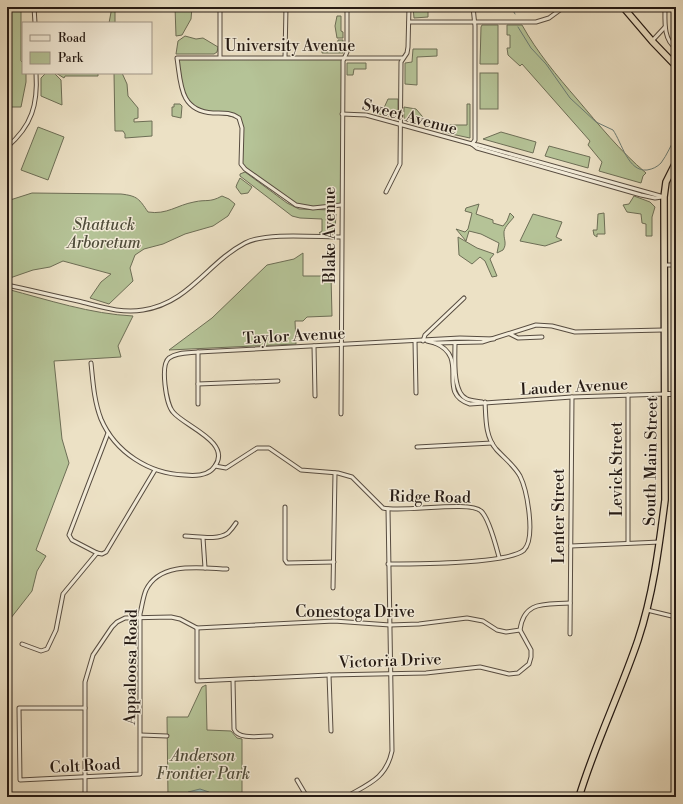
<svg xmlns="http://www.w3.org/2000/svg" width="683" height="804" viewBox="0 0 683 804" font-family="'Libre Bodoni',serif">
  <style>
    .green { fill: #b5c397; stroke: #6d6e56 }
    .water { fill: #99beb5; stroke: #6b7c75 }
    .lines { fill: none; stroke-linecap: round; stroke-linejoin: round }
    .stream { stroke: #6b7c75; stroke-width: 1 }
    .minor-casing { stroke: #574c40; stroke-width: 5 }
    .tertiary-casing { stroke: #574c40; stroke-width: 6 }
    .trunk-casing { stroke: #251a14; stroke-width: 8 }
    .minor { stroke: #f3ecd9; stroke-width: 3 }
    .tertiary { stroke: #f3ecd9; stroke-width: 4 }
    .trunk { stroke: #ece1c5; stroke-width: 5.5 }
    .labels { text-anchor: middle; stroke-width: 3; stroke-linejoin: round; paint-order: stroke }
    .street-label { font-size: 16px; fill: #251a14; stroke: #f3ecd9 }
    .park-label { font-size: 16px; font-style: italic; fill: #504d3b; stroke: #f3ecd9 }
  </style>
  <rect width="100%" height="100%" fill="#ece1c5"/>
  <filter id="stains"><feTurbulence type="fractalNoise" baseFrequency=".005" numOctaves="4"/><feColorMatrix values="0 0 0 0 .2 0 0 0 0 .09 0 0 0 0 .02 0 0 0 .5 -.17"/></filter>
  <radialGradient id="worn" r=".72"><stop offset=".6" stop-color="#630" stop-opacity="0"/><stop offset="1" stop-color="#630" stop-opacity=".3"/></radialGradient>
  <!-- green -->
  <g class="green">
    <polygon points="112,7 115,7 115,23 109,23"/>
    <polygon points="175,7 192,7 191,19 182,35 176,36"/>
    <polygon points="413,7 428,7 428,17 414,18"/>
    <polygon points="7,9 21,9 21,61 23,63 23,73 26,73 26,82 21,107 7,107"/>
    <polygon points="337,16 341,16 341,31 343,32 343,38 337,38 335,26"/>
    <polygon points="482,25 498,25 498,64 480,64 481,27"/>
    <path d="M507,25H522C537,52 557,76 577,99C599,125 620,151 646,173L643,176L641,183L599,171L602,162L588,145L590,141L522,64L520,66L508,55L507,48H510V35H507Z"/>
    <polygon points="185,36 196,39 203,38 218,47 217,52 214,54 176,54 178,41"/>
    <polygon points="338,40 343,40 343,53 322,53 322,51 337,51"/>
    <polygon points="413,49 437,49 437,56 417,57 417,85 405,84 405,63 412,62"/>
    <polygon points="346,57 343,61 341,205 313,208 290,203 245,169 241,164 243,141 239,118 196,109 183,94 177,58"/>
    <polygon points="347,63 366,63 366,69 354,69 353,75 347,75"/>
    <polygon points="46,73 54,73 61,80 62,105 41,96 41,78"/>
    <polygon points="56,73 98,73 98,76 65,76 64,78"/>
    <polygon points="114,73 122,73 127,84 128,96 138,108 138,118 134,119 134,122 152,121 152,136 125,138 125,134 123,131 115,131"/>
    <rect x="480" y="73" width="18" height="36"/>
    <polygon points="388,99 398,99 398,116 396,118 376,113 383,110"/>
    <polygon points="174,104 180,104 182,106 181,118 172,116 172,107 174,107"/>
    <polygon points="467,104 470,104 470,138 442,132 442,125 467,125"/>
    <path d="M404,107L416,109L428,123L414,122V124C402,121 404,118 404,107Z"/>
    <polygon points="38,127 64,137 48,180 21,170"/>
    <polygon points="501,132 536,142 533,153 483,139"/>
    <polygon points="549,146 590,157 588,168 545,156"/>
    <polygon points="245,172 287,203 299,209 332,210 336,214 335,230 332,233 319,233 322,231 322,219 300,218 292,216 240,176 240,174"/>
    <polygon points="240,178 252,187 248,193 241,194 236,187 237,184"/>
    <path d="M32,193L121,194C138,196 139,199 148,212C167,215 177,205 194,202C207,199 209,203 222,196L229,199L235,204L228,216L213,226L185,234L163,244L144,249L135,255L130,268L133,281L109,304L90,298L101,282L111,274L63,261L50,267L33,270L7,279V201Z"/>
    <polygon points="634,196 650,202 655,207 652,217 652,236 646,236 646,224 642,223 641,214 627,212 623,205 629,204"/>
    <path d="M479,204L476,214L493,220V223L503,226L507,221L510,213L514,217C510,222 503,228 504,234C504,240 507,244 503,250L497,253L499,243L481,234L469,231L466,241L456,229L465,232L468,229L472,213L465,211L466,208Z"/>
    <polygon points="604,213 605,234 597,234 597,237 594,235 593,230 597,230 598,214"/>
    <polygon points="533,214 562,222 556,237 562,240 545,246 520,241"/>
    <polygon points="458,237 477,248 494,254 490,259 497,276 492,277 485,261 480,257 472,264 459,255"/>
    <polygon points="303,253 303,276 331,276 332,316 307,317 303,321 295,321 296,344 169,350 212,318 267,265 294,259"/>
    <path d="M7,289C48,300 91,314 133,316L118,346L121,357L54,361L62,439L69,463L36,550L46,556L37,571L32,591L7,623Z"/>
    <polygon points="206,685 207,730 231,731 237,738 242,739 242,797 168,797 167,717 188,717 202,687"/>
  </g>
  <!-- water -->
  <polygon class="water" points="200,789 209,792 210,797 185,797 188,792"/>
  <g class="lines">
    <!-- stream -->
    <g class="stream">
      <polyline points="511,7 515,14"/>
      <path d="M518,27L531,48L546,64L570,98L596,122L613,130C622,143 628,172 647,170C653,169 657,167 661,163C667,155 671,145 676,136"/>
    </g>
    <!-- minor casing -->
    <g class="minor-casing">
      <g id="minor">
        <polyline points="34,7 35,23"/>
        <path d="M665,7C665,20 663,40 676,48"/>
        <polyline points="409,22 536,22 549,18 564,7"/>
        <polyline points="652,41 665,27"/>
        <polyline points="220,57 220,7"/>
        <polyline points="285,57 286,7"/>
        <polyline points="342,114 366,115 472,144 478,145 664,197"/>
        <polyline points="472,144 477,148 641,195 655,198 662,197"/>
        <polyline points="472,144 475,140 475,26 473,7"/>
        <path d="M7,147C32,126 38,104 36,73"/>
        <polyline points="386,192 400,164 401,62 407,53 408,47 409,7"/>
        <path d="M341,205L313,208L296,205L245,169L241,164L242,128L239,118C231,112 222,113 213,113C179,111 181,83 177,58H403"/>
        <polyline points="664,265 676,265"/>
        <path d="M7,285C31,290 54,296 78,301C99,306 121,314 143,310C189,303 207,263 245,243C265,232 317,237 341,237"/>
        <polyline points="510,334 518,338 542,337"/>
        <polyline points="415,341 416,393"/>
        <polyline points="423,341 425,335 464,298"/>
        <polyline points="427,341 435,343 482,342 536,325 552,326 575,332 663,330"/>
        <path d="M435,343C471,358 435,393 470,404L572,397L665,394"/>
        <path d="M455,343C455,357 452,393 467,399C471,401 478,401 482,402"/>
        <polyline points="314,346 315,396"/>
        <path d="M91,363C93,382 94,401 101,419C115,452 149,474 185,475C195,476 209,476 215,466C232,442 184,426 173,412C166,404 160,365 169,358C177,352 189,353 198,352L460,338L494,339"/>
        <polyline points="198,384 278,381"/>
        <polyline points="628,395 628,543"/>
        <polyline points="198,404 198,352"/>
        <polyline points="341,414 343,71 343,61 347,52 347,7"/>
        <polyline points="417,447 492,443"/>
        <path d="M215,466L226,468L257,448H269L301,470L338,473L352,477L383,508C404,513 469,500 481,511C489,518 496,546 499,557"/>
        <polyline points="285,507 285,560 287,563 334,562"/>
        <path d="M185,536C197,536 217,541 228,533C231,530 234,526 236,523"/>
        <polyline points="203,538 205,568"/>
        <polyline points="571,546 660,542"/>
        <polyline points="97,553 72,540 69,535 108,433"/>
        <path d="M388,564C413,564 508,564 524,550C536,538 527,490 520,476C514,465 504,458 496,449C485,436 486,418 485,402"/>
        <polyline points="333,588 335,473"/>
        <polyline points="647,610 676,617"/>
        <path d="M197,628V681L329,675L426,673L480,667L509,674L518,673L529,664L531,657V650L520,630C524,600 545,605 570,603"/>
        <polyline points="570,634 572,397"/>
        <polyline points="22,644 41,651 47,649 56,630 63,594 97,553 102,554 106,552 155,470"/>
        <polyline points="329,675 331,731"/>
        <path d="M233,680L234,729C238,740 260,736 271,736"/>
        <path d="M85,708H19L20,780L140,774V614C142,606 143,597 146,590C160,561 201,568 227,569"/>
        <polyline points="141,735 167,736"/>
        <polyline points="297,780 307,797"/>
        <polyline points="85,797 85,682 93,655 112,627 117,622 125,618 171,617 180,619 197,628 334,621 390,625 419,624 467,618 483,621 497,630 506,632 520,630"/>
        <path d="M346,797C368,784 386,779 392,751L388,509"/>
      </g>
    </g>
    <!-- tertiary casing -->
    <g class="tertiary-casing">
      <polyline id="tertiary" points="665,394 676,394"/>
    </g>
    <!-- trunk casing -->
    <g class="trunk-casing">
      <g id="trunk">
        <polyline points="623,7 652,41 676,66"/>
        <path d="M579,797C595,744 620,693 638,640C653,595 659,547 665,500L664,197L666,182L676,162"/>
      </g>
    </g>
    <!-- minor -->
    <use href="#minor" class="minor"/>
    <!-- tertiary -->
    <use href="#tertiary" class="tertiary"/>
    <!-- trunk -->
    <use href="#trunk" class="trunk"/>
  </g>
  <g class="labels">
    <!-- street labels -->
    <g class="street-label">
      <text x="290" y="51">University Avenue</text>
      <text transform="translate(410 116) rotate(15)" y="6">Sweet Avenue</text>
      <text transform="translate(329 235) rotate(-90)" y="6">Blake Avenue</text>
      <text transform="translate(294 335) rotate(-3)" y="6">Taylor Avenue</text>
      <text transform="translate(574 386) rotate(-3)" y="6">Lauder Avenue</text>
      <text transform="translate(650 461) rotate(-89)" y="6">South Main Street</text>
      <text transform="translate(616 469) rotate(-90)" y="6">Levick Street</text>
      <text transform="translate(430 496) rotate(1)" y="6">Ridge Road</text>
      <text transform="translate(558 516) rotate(-90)" y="6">Lenter Street</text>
      <text x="355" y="617">Conestoga Drive</text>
      <text transform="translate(390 660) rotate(-2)" y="6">Victoria Drive</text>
      <text transform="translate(130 667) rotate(-89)" y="6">Appaloosa Road</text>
      <text transform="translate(85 765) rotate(-3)" y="6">Colt Road</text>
    </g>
    <!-- park labels -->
    <g class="park-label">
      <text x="104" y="230">Shattuck<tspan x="104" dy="18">Arboretum</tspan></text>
      <text x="203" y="761">Anderson<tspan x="203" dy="18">Frontier Park</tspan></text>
    </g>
  </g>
  <!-- margin -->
  <rect width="683" height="804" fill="none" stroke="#ece1c5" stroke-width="24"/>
  <rect x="8" y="8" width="667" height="788" fill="none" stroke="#251a14" stroke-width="2"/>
  <rect x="12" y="12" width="659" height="780" fill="none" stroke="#251a14"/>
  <!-- legend -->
  <rect x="22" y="22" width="130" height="52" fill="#f3ecd9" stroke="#a1988a"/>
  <rect x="30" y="35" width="20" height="6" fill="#f3ecd9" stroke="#a1988a"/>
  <text x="58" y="42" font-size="12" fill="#251a14">Road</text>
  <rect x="30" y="52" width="20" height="12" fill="#b5c397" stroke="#a1988a"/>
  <text x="58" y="62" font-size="12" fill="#251a14">Park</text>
  <rect width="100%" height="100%" filter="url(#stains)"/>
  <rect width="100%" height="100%" fill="url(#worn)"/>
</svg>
